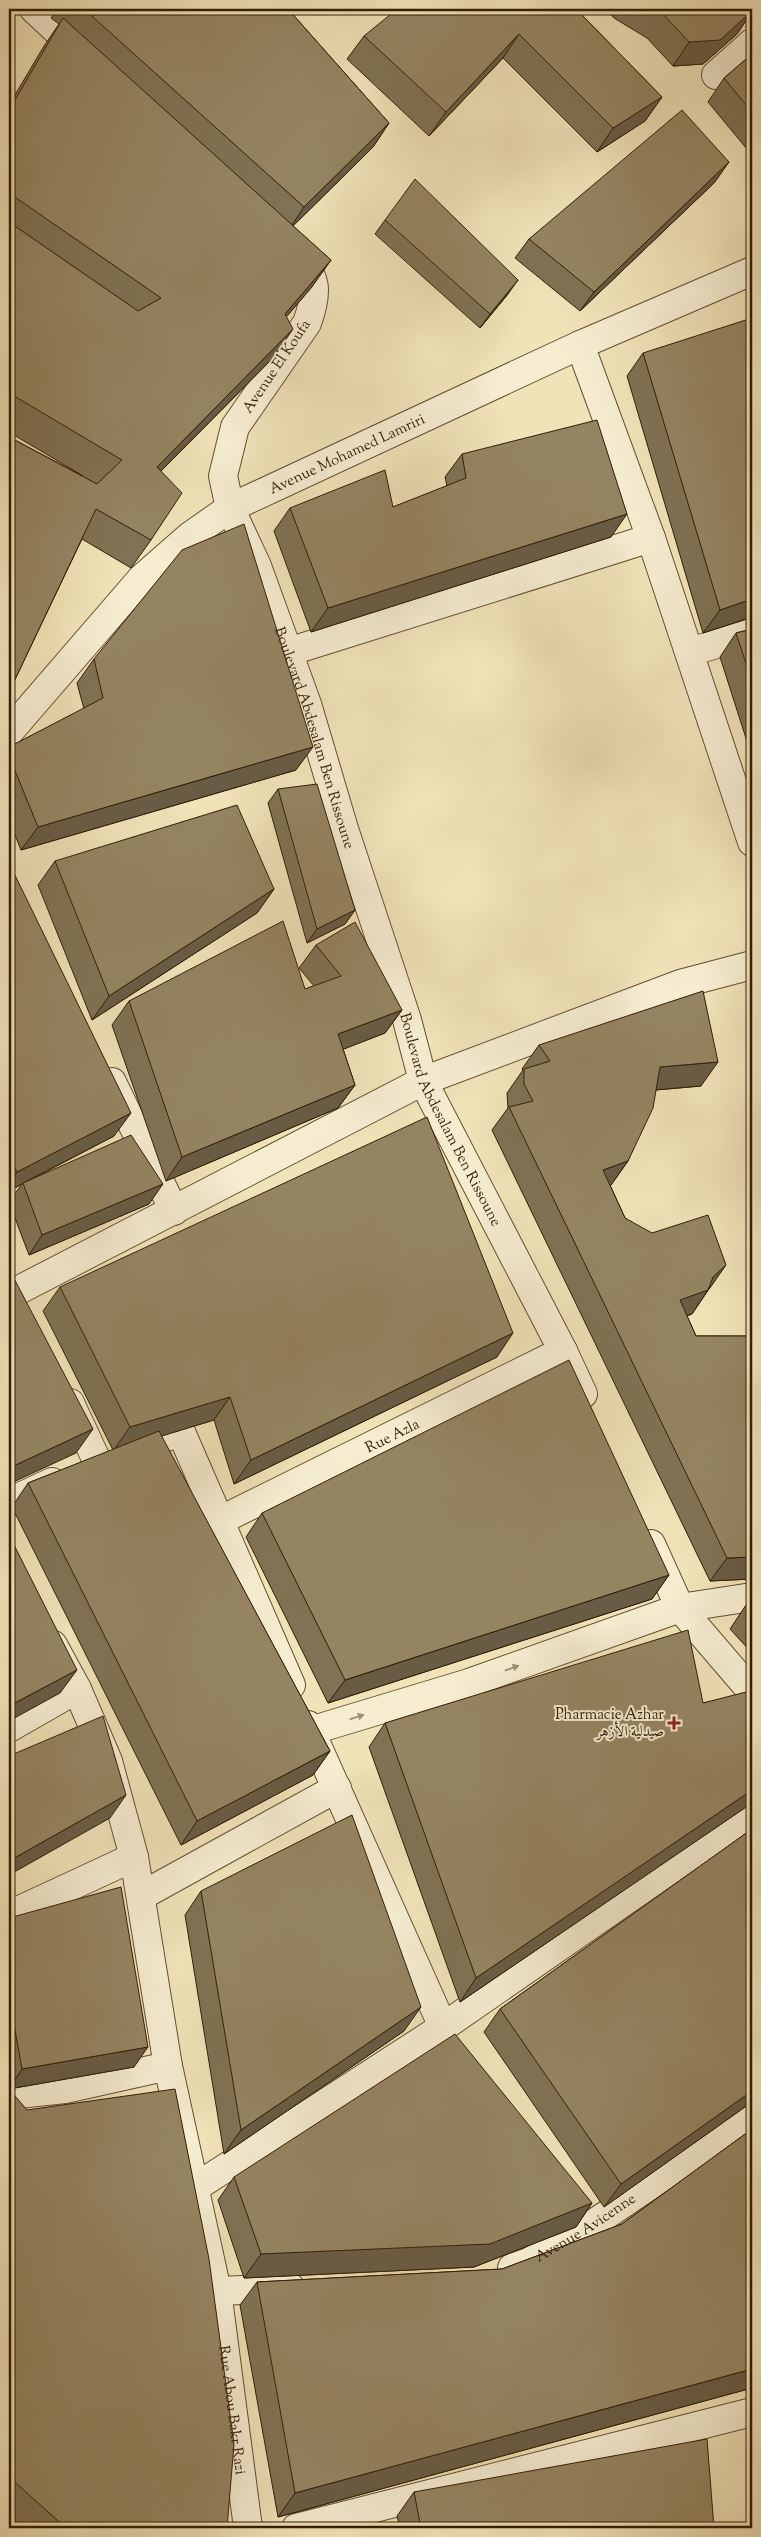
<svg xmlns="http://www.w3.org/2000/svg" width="761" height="2537" viewBox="0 0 761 2537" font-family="'Sorts Mill Goudy',Amiri,serif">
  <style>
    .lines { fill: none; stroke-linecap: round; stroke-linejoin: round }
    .street-casing { stroke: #624f32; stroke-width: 30 }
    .street { stroke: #f6edd1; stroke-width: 28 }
    .wall { fill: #807254; stroke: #321e05 }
    .shaded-wall { fill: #685c45; stroke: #321e05 }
    .building { fill: #958462; stroke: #321e05 }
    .oneway { fill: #9e9075 }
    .poi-dot { fill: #8f2418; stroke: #f6edd1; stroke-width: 2 }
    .labels { text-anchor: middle; stroke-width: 4; stroke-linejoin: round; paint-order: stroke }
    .street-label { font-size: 15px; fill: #321e05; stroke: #f6edd1 }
    .poi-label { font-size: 15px; fill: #321e05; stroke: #f6edd1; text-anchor: end }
  </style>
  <rect width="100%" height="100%" fill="#f1e3b8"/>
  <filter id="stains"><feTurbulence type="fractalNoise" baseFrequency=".004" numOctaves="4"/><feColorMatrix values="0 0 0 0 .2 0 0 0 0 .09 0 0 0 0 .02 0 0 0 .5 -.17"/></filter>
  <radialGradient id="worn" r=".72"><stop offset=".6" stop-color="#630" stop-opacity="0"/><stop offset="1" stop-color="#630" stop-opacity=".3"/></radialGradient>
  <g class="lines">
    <!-- street casing -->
    <g class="street-casing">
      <g id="street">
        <polyline points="34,9 82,54"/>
        <polyline points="716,75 752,43"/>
        <path id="s1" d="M294,253C318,277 318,292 307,323L235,427L223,476L230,508L257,566L307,704L344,829L407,1020L423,1081L563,1351L583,1394"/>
        <polyline points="580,345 651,538 752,842"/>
        <polyline points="288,652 651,538"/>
        <polyline points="690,652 752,633"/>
        <path id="s2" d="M9,732L142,578L190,536L230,508L580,345L752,271"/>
        <polyline points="112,1082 174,1211"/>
        <polyline points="17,1291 423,1081 680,984 752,965"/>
        <polyline points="70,1403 97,1461"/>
        <polyline points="128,1450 181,1432 291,1685"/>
        <polyline points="9,1502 52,1482"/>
        <path id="s3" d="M221,1520L563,1351"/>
        <polyline points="651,1544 680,1608 752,1692"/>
        <path id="s4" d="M53,1645L77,1689L108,1761L134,1857L168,2066L217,2291L248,2528"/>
        <polyline points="308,1725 443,2027"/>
        <polyline points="9,1728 77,1689"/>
        <polyline points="310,1731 469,1683 680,1608 752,1597"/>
        <polyline points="141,1896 337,1788"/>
        <polyline points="9,1915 134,1857"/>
        <polyline points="9,2095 65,2089 168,2066"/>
        <polyline points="196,2187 443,2027 752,1813"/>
        <path id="s5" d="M512,2268L529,2262L590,2226L752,2116"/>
        <polyline points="217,2291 291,2288"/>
        <polyline points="296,2528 752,2412"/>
      </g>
    </g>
    <!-- street -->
    <use href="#street" class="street"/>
  </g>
  <!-- wall -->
  <g class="wall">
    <polygon points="57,9 288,9 389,123 373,147 293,226 331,260 311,288 286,317 274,357 161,471 151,540 131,568 82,539 9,692 9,437 83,476 9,432 9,105 44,46 59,24 51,18"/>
    <polygon points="576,9 662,97 645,121 597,152 503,58 429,136 347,59 364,36"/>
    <polygon points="605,9 752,9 752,12 737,34 703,64 673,66 647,38 614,18"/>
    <polygon points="752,54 752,155 708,102 724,78"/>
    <polygon points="715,182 580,311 515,258 529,239"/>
    <polygon points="385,220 508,294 480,328 375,234"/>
    <polygon points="643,353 752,617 703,633 627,376"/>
    <polygon points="462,454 611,537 311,632 274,531 290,508 393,507 447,486 445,477"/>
    <polygon points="752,629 752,757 720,657 736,633"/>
    <polygon points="94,659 296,770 21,850 9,820 9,747 84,709 77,683"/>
    <polygon points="278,789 355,910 345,924 307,943 268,803"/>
    <polygon points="55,861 274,889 257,913 92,1020 38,885"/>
    <polygon points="9,863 114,1136 36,1177 149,1204 29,1255 9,1202 22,1184 9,1191"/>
    <polygon points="316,945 402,1010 385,1033 343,1049 355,1085 338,1108 166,1181 112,1025 129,1001 305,989 314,986 299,968"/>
    <polygon points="539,1045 701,1086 656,1090 628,1161 611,1185 610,1185 625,1218 709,1289 692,1314 687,1316 696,1336 752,1336 752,1579 710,1581 492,1130 508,1108 507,1093 523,1070 522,1069"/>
    <polygon points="60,1287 497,1357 234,1484 214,1420 161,1436 330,1751 313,1775 181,1845 12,1507 28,1483 113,1450 43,1311"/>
    <polygon points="262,1513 669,1575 652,1599 328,1703 246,1537"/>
    <polygon points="752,1604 752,1653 730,1629 746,1605"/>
    <polygon points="752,1693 752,1803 460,2002 369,1747 385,1723 703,1703"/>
    <polygon points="752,1829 752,2102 604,2207 484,2032 500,2009"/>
    <polygon points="201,1891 404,2031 224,2154 185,1915"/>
    <polygon points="9,1918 134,2067 9,2089"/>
    <polygon points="9,2089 227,2528 23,2528 9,2515"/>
    <polygon points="752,2129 752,2388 278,2517 240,2305 257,2282 502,2269 622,2224"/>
    <polygon points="234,2177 592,2203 576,2227 474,2267 244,2278 218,2200"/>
    <polygon points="414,2492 714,2528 400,2528 397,2516"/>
  </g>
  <!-- shaded-wall -->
  <g class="shaded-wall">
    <polygon points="752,11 737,34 703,64 673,66 689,42"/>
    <polygon points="519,34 503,58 429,136 446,112"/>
    <polygon points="662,97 645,121 597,152 613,128"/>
    <polygon points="389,123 373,147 288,231 304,207"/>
    <polygon points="729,162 715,182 580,311 594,292"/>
    <polygon points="331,260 311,288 265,342 285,314"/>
    <polygon points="518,280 508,294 480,328 490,314"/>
    <polygon points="293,329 274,357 137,495 157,467"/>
    <polygon points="627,514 611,537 311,632 328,608"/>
    <polygon points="752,599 752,617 703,633 720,610"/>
    <polygon points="313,747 296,770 21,850 38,827"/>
    <polygon points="274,889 257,913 92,1020 109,996"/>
    <polygon points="355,910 345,924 307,943 317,929"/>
    <polygon points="402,1010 385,1033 321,1058 338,1034"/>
    <polygon points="718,1062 701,1086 643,1091 660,1067"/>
    <polygon points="355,1085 338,1108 166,1181 182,1157"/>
    <polygon points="131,1113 114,1136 23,1183 22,1184 9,1191 9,1183 17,1172"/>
    <polygon points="628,1161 611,1185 587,1193 603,1170"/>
    <polygon points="163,1184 149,1204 29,1255 42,1235"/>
    <polygon points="726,1265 710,1288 707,1291 708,1290 692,1314 664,1324 680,1300 713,1277"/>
    <polygon points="513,1333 497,1357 234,1484 251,1460"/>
    <polygon points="230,1397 214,1420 113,1451 130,1427"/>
    <polygon points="93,1429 76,1453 9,1484 9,1468"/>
    <polygon points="752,1557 752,1579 710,1581 727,1558"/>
    <polygon points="669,1575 652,1599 328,1703 345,1680"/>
    <polygon points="77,1670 60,1693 9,1721 9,1706"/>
    <polygon points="330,1751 313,1775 181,1845 197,1821"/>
    <polygon points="752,1790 752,1803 460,2002 476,1978"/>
    <polygon points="126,1795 110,1818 9,1875 9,1861"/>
    <polygon points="421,2007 404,2031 224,2154 241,2130"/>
    <polygon points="148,2047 134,2067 9,2089 22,2069"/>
    <polygon points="752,2091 752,2102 604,2207 621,2184"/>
    <polygon points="592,2203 576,2227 474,2267 244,2278 261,2254"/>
    <polygon points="752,2369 752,2388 278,2517 295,2493"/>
  </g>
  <!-- building -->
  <g class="building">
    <polygon points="84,9 288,9 389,123 304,207"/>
    <polygon points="397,9 576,9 662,97 613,128 519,34 446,112 364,36"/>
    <polygon points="654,9 752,9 752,11 720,40 689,42 663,14"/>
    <polygon points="63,18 331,260 285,314 293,329 157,467 182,493 151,540 96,509 10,690 9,690 9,437 97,484 122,460 9,393 9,222 138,311 161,298 9,193 9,110"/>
    <polygon points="752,54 752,112 724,78"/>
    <polygon points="682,110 729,162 594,292 529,239"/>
    <polygon points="415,179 518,280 490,314 385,220"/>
    <polygon points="752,318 752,599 720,610 643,353"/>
    <polygon points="597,420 627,514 328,608 290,508 385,470 393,507 466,478 462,454"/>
    <polygon points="244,524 313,747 38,827 9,756 9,747 103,698 94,659 182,550"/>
    <polygon points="752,629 752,682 736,633"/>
    <polygon points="317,784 355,910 317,929 278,789"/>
    <polygon points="237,805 274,889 109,996 55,861"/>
    <polygon points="9,863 131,1113 17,1172 9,1155"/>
    <polygon points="283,921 305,989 341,976 316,945 355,922 402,1010 338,1034 355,1085 182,1157 129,1001"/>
    <polygon points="703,991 718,1062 660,1067 653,1108 628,1161 603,1170 625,1218 652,1233 708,1215 726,1265 713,1277 708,1290 680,1300 696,1336 752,1336 752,1557 727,1558 509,1107 533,1101 524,1084 524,1069 550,1061 539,1045"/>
    <polygon points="427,1117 513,1333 251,1460 230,1397 130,1427 60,1287"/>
    <polygon points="131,1135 163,1184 42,1235 23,1183"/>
    <polygon points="9,1269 93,1429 9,1468"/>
    <polygon points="569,1360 669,1575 345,1680 262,1513"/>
    <polygon points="159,1431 330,1751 197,1821 28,1483"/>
    <polygon points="9,1535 77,1670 9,1706"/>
    <polygon points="752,1604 752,1612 746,1605"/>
    <polygon points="688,1630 703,1703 750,1691 752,1693 752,1790 476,1978 385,1723"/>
    <polygon points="103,1716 126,1795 9,1861 9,1756"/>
    <polygon points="352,1815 421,2007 241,2130 201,1891"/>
    <polygon points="752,1829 752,2091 621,2184 500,2009"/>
    <polygon points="121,1887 148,2047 22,2069 9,1997 9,1918"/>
    <polygon points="455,2034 592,2203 490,2244 261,2254 234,2177"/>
    <polygon points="9,2089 27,2110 175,2089 209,2259 234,2444 227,2528 66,2528 9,2477"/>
    <polygon points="752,2129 752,2369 295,2493 257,2282 502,2269 622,2224"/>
    <polygon points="707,2439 714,2528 421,2528 414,2492"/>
  </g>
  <!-- one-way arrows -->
  <defs><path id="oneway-solid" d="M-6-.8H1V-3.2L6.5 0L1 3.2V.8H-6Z" transform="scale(1.25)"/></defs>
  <g class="oneway">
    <use href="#oneway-solid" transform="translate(512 1668) rotate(-20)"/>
    <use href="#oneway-solid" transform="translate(357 1717) rotate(-17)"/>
  </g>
  <!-- markers -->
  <path class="poi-dot" d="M671.5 1715.5h5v5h5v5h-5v5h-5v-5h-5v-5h5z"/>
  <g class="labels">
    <!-- street labels -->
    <g class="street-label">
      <text transform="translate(276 366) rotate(-56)" y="5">Avenue El Koufa</text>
      <text dy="5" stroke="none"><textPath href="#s2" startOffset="445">Avenue Mohamed Lamriri</textPath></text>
      <text dy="5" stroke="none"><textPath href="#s1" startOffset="532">Boulevard Abdesalam Ben Rissoune</textPath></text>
      <text dy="5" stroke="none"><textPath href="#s1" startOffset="938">Boulevard Abdesalam Ben Rissoune</textPath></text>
      <text dy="5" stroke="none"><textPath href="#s3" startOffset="191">Rue Azla</textPath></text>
      <text dy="5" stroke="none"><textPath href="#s5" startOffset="84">Avenue Avicenne</textPath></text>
      <text dy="5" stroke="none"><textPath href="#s4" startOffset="790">Rue Abou Bakr Razi</textPath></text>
    </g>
    <!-- poi labels -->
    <g class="poi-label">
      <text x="664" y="1719">Pharmacie Azhar<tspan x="664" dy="17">صيدلية الأزهر</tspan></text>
    </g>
  </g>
  <!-- margin -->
  <rect width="761" height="2537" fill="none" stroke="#f1e3b8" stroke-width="30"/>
  <rect x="10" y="10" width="741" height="2517" fill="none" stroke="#321e05" stroke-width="2.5"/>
  <rect x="15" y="15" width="731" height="2507" fill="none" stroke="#321e05"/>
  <rect width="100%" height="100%" filter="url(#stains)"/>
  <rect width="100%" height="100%" fill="url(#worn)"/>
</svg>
